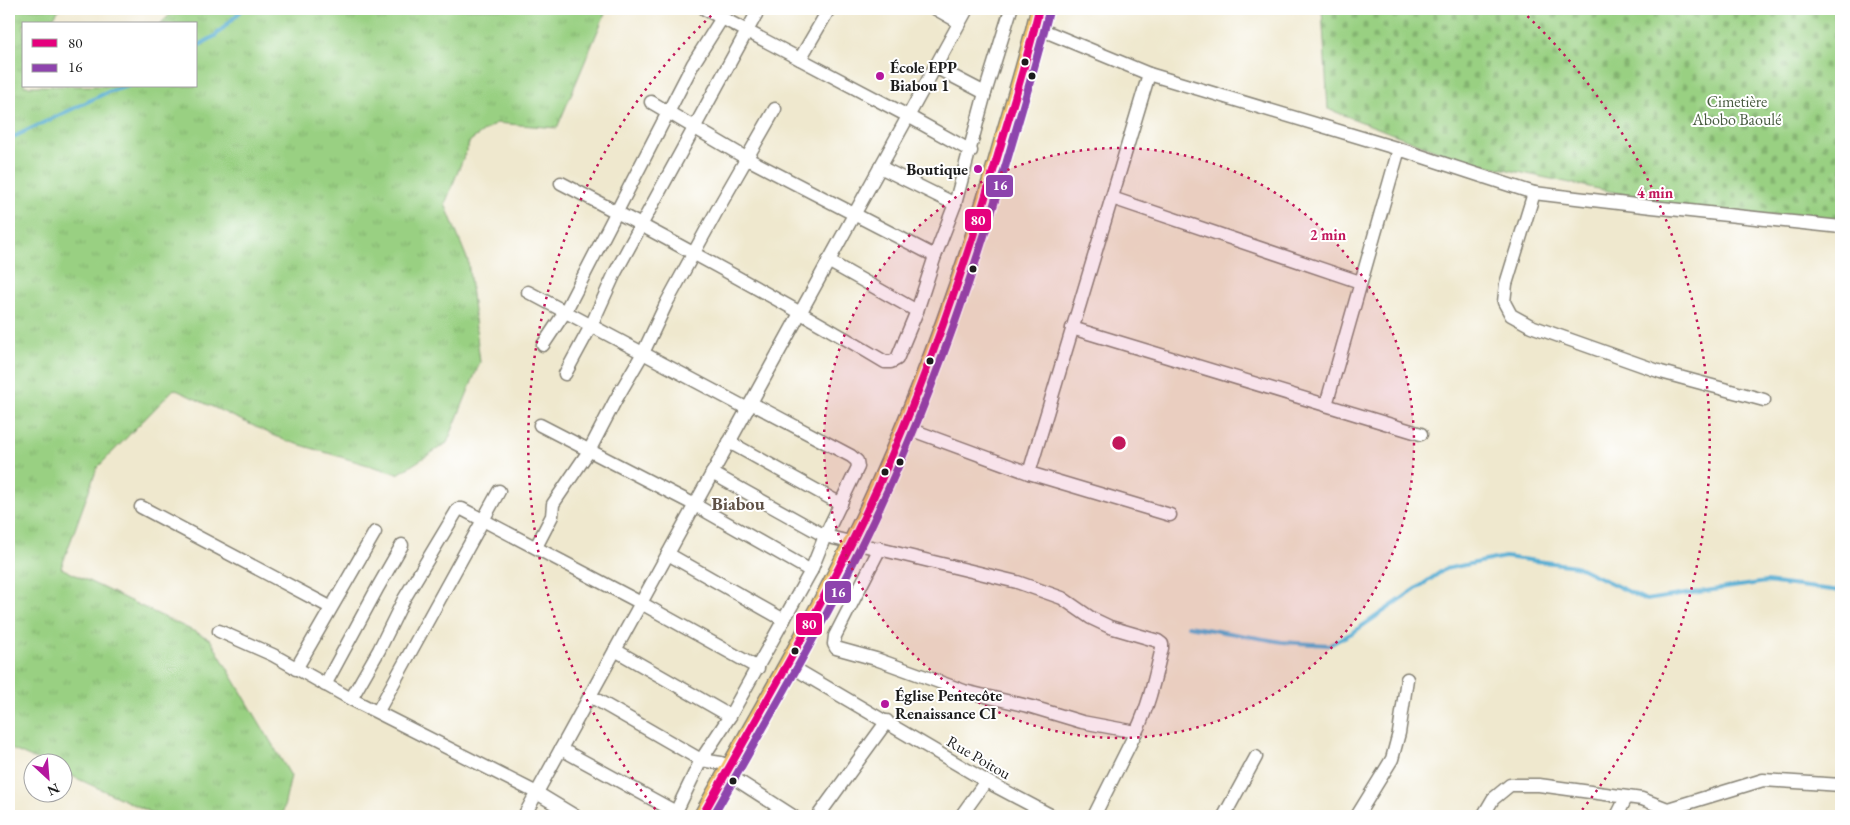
<svg xmlns="http://www.w3.org/2000/svg" width="1850" height="825" viewBox="0 0 1850 825" font-family="'EB Garamond',serif">
  <style>
    .grass { fill: url(#grass-tufts); stroke: #5a764f }
    .cemetery { fill: url(#cemetery-stones); stroke: #5a764f }
    .lines { fill: none; stroke-linecap: round; stroke-linejoin: round }
    .stream { stroke: #56add3; stroke-width: 4 }
    .minor-casing { stroke: #868275; stroke-width: 15 }
    .major-casing { stroke: #868275; stroke-width: 19 }
    .minor { stroke: #fff; stroke-width: 12 }
    .major { stroke: #f2c26a; stroke-width: 16 }
    .bus-1-casing { stroke: #fff; stroke-width: 11 }
    .bus-2-casing { stroke: #fff; stroke-width: 11 }
    .bus-1 { stroke: #e5007d; stroke-width: 8 }
    .bus-2 { stroke: #8e44ad; stroke-width: 8 }
    .ring { fill: none; stroke: #c2185b; stroke-width: 2.5; stroke-dasharray: 2.5 5 }
    .bus-dot { fill: #1c1c1c; stroke: #fff; stroke-width: 2 }
    .poi-dot { fill: #b5179e; stroke: #fff; stroke-width: 2 }
    .labels { text-anchor: middle; stroke-width: 4; stroke-linejoin: round; paint-order: stroke }
    .poi-label { font-size: 16px; font-weight: bold; fill: #1c1c1c; stroke: #fff; text-anchor: start }
    .park-label { font-size: 16px; fill: #485b40; stroke: #fff }
    .street-label { font-size: 16px; fill: #1c1c1c; stroke: #fff }
    .neighbourhood-label { font-size: 18px; font-weight: bold; fill: #605247; stroke: #fff }
    .centre { fill: #c2185b; stroke: #fff; stroke-width: 2.5 }
    .ring-label { font-size: 15px; text-anchor: middle; font-weight: bold; fill: #c2185b; stroke: #fff; stroke-width: 4; stroke-linejoin: round; paint-order: stroke }
    .line-badge { stroke: #fff; stroke-width: 2 }
    .badge-label { font-size: 14px; text-anchor: middle; font-weight: bold; fill: #fff }
  </style>
  <defs>
    <pattern id="grass-tufts" width="24" height="20" patternUnits="userSpaceOnUse" patternTransform="scale(1.25)"><rect width="24" height="20" fill="#99d082"/><path d="M3 7l-1-3M5 7V3M7 7l1-3M15 17l-1-3M17 17v-4M19 17l1-3" fill="none" stroke="#83b270"/></pattern>
    <pattern id="cemetery-stones" width="16" height="16" patternUnits="userSpaceOnUse" patternTransform="scale(1.25)"><rect width="16" height="16" fill="#99d082"/><path d="M2 7V4a2 2 0 0 1 4 0v3zM10 15v-3a2 2 0 0 1 4 0v3z" fill="#83b270"/></pattern>
  </defs>
  <rect width="100%" height="100%" fill="#fff"/>
  <filter id="ink" filterUnits="userSpaceOnUse"><feTurbulence type="fractalNoise" baseFrequency=".02" numOctaves="2"/><feDisplacementMap in="SourceGraphic" scale="10" xChannelSelector="R" yChannelSelector="G"/><feConvolveMatrix kernelMatrix="1 2 1 2 8 2 1 2 1" color-interpolation-filters="sRGB"/></filter>
  <filter id="wash" filterUnits="userSpaceOnUse"><feTurbulence type="fractalNoise" baseFrequency=".0096" numOctaves="4" result="noise"/><feDisplacementMap in="SourceGraphic" scale="20" xChannelSelector="R" yChannelSelector="G"/><feGaussianBlur stdDeviation="1.12" result="paint"/><feColorMatrix in="noise" values="0 0 0 0 0 0 0 0 0 0 0 0 0 0 0 0 0 1.4 0 .05"/><feComposite in="paint" operator="in"/></filter>
  <g filter="url(#wash)">
    <rect width="100%" height="100%" fill="#efe8ce"/>
    <!-- grass -->
    <polygon class="grass" points="9,9 59,9 50,24 24,24 24,86 196,86 196,24 160,24 176,9 607,9 557,128 496,123 470,141 445,204 468,261 480,362 447,443 398,474 284,440 174,389 97,468 61,568 210,639 291,776 282,816 159,816 63,772 62,762 41,762 9,748"/>
    <!-- cemetery -->
    <polygon class="cemetery" points="1322,9 1841,9 1841,222 1689,208 1461,160 1328,109"/>
    <g class="lines">
      <!-- stream -->
      <g class="stream">
        <polyline points="196,47 215,36 243,9"/>
        <polyline points="9,139 108,92 128,86"/>
        <polyline points="1188,626 1282,642 1329,645 1352,633 1445,569 1505,557 1576,566 1646,600 1766,582 1841,591"/>
      </g>
    </g>
  </g>
  <g filter="url(#ink)">
    <g class="lines">
      <!-- minor casing -->
      <g class="minor-casing">
        <g id="minor">
          <polyline points="705,9 908,116 971,151"/>
          <polyline points="936,9 959,22"/>
          <polyline points="1035,27 1149,74 1399,149 1534,193 1506,284 1504,302 1511,315 1531,326 1661,372 1764,400"/>
          <polyline points="800,59 829,9"/>
          <polyline points="935,67 985,93"/>
          <polyline points="651,102 746,158 935,256"/>
          <polyline points="880,167 955,204"/>
          <path d="M561,183C671,240 779,299 885,362H891L897,359L917,311L935,256L955,204L985,93L1011,9"/>
          <polyline points="1534,193 1652,207 1841,227"/>
          <polyline points="1112,198 1360,282"/>
          <polyline points="828,261 917,311"/>
          <polyline points="528,292 748,409"/>
          <polyline points="1072,328 1421,434"/>
          <polyline points="543,345 565,312 693,64 722,18"/>
          <polyline points="565,374 591,326 615,273 759,9"/>
          <polyline points="1326,405 1399,149"/>
          <polyline points="540,425 695,505 811,571"/>
          <polyline points="904,427 1029,473 1170,515"/>
          <polyline points="729,442 841,504"/>
          <path d="M712,473L825,536L1017,582L1062,598L1091,618L1110,627L1158,641L1162,644V648C1155,677 1149,706 1136,732"/>
          <polyline points="1029,473 1149,74"/>
          <polyline points="141,507 330,607"/>
          <polyline points="536,547 552,516 553,504 589,451 615,401 643,353 667,302 720,205 775,109"/>
          <polyline points="880,548 835,636 834,644 836,648 876,659 964,691 1032,707 1082,722 1136,732 1094,816"/>
          <polyline points="668,554 784,620"/>
          <polyline points="219,631 273,655 351,699 537,793 575,816"/>
          <polyline points="615,650 730,716"/>
          <polyline points="787,664 986,781 1052,816"/>
          <polyline points="296,669 375,532"/>
          <polyline points="325,685 378,587 402,545"/>
          <polyline points="590,696 701,760 721,763 729,766"/>
          <polyline points="351,699 379,650 404,599 458,509 462,509 641,603 758,668"/>
          <polyline points="378,711 499,491"/>
          <polyline points="561,749 676,812"/>
          <polyline points="726,773 793,816"/>
          <polyline points="1668,809 1763,780 1841,785"/>
          <polyline points="524,816 967,9"/>
          <polyline points="674,816 701,760 730,716 811,571 825,536 858,467 857,461 851,456 751,403"/>
          <polyline points="818,816 887,721"/>
          <polyline points="961,816 986,781"/>
          <polyline points="1224,816 1256,757"/>
          <polyline points="1357,816 1392,759 1399,733 1407,679"/>
          <polyline points="1483,816 1493,799 1510,785 1539,785 1642,799 1686,816"/>
          <polyline points="1617,816 1626,798"/>
        </g>
      </g>
      <!-- major casing -->
      <g class="major-casing">
        <path id="major" d="M702,816C757,717 815,620 864,517C922,393 968,264 1005,132C1017,91 1030,50 1039,9"/>
      </g>
      <!-- minor -->
      <use href="#minor" class="minor"/>
      <!-- major -->
      <use href="#major" class="major"/>
      <!-- bus-1 casing -->
      <g class="bus-1-casing">
        <path id="bus-1" d="M702,816C757,717 815,620 864,517C921,396 965,269 1002,141C1015,97 1029,53 1039,9"/>
      </g>
      <!-- bus-2 casing -->
      <g class="bus-2-casing">
        <path id="bus-2" d="M713,816C768,719 825,623 873,522C930,402 974,275 1011,147C1024,102 1038,57 1049,11"/>
      </g>
      <!-- bus-1 -->
      <use href="#bus-1" class="bus-1"/>
      <!-- bus-2 -->
      <use href="#bus-2" class="bus-2"/>
    </g>
  </g>
  <!-- distance rings -->
  <circle cx="1119" cy="443" r="295" fill="#c2185b" fill-opacity=".12"/>
  <g class="ring">
    <circle cx="1119" cy="443" r="295"/>
    <path d="M660 815A591 591 0 0 1 716 11M1522 11A591 591 0 0 1 1578 815"/>
  </g>
  <!-- markers -->
  <g class="bus-dot">
    <circle cx="1025" cy="62" r="4.5"/>
    <circle cx="1032" cy="76" r="4.5"/>
    <circle cx="973" cy="269" r="4.5"/>
    <circle cx="930" cy="361" r="4.5"/>
    <circle cx="900" cy="462" r="4.5"/>
    <circle cx="885" cy="472" r="4.5"/>
    <circle cx="795" cy="651" r="4.5"/>
    <circle cx="733" cy="781" r="4.5"/>
  </g>
  <g class="poi-dot">
    <circle cx="880" cy="76" r="5"/>
    <circle cx="978" cy="169" r="5"/>
    <circle cx="885" cy="704" r="5"/>
  </g>
  <g class="labels">
    <!-- poi labels -->
    <g class="poi-label">
      <text x="890" y="73">École EPP<tspan x="890" dy="18">Biabou 1</tspan></text>
      <text x="968" y="175" text-anchor="end">Boutique</text>
      <text x="895" y="701">Église Pentecôte<tspan x="895" dy="18">Renaissance CI</tspan></text>
    </g>
    <!-- park labels -->
    <g class="park-label">
      <text x="1737" y="107">Cimetière<tspan x="1737" dy="18">Abobo Baoulé</tspan></text>
    </g>
    <!-- street labels -->
    <g class="street-label">
      <text transform="translate(979 757) rotate(30)" y="6">Rue Poitou</text>
    </g>
    <!-- neighbourhood labels -->
    <g class="neighbourhood-label">
      <text x="738" y="510">Biabou</text>
    </g>
  </g>
  <circle cx="1119" cy="443" r="8" class="centre"/>
  <g class="ring-label">
    <text x="1655" y="198">4 min</text>
    <text x="1328" y="240">2 min</text>
  </g>
  <g class="line-badge">
    <rect x="985" y="174" width="29" height="24" rx="5" fill="#8e44ad"/>
    <rect x="964" y="208" width="28" height="24" rx="5" fill="#e5007d"/>
    <rect x="824" y="580" width="28" height="24" rx="5" fill="#8e44ad"/>
    <rect x="795" y="612" width="28" height="24" rx="5" fill="#e5007d"/>
  </g>
  <g class="badge-label">
    <text x="1000" y="190">16</text>
    <text x="978" y="225">80</text>
    <text x="838" y="597">16</text>
    <text x="809" y="629">80</text>
  </g>
  <!-- margin -->
  <rect width="1850" height="825" fill="none" stroke="#fff" stroke-width="30"/>
  <!-- legend -->
  <rect x="22" y="22" width="175" height="65" fill="#ffffff" stroke="#a4a4a4"/>
  <rect x="32" y="39" width="25" height="8" fill="#e5007d" stroke="#a4a4a4"/>
  <text x="68" y="48" font-size="15" fill="#1c1c1c">80</text>
  <rect x="32" y="64" width="25" height="8" fill="#8e44ad" stroke="#a4a4a4"/>
  <text x="68" y="72" font-size="15" fill="#1c1c1c">16</text>
  <!-- north arrow -->
  <g transform="translate(48 778) rotate(154)"><circle r="24" fill="#ffffff" stroke="#a4a4a4"/>
  <path d="M0-4L9 19L0 12L-9 19Z" fill="#b5179e"/>
  <text y="-8" font-size="14" font-weight="bold" text-anchor="middle" fill="#1c1c1c">N</text>
  </g>
</svg>
